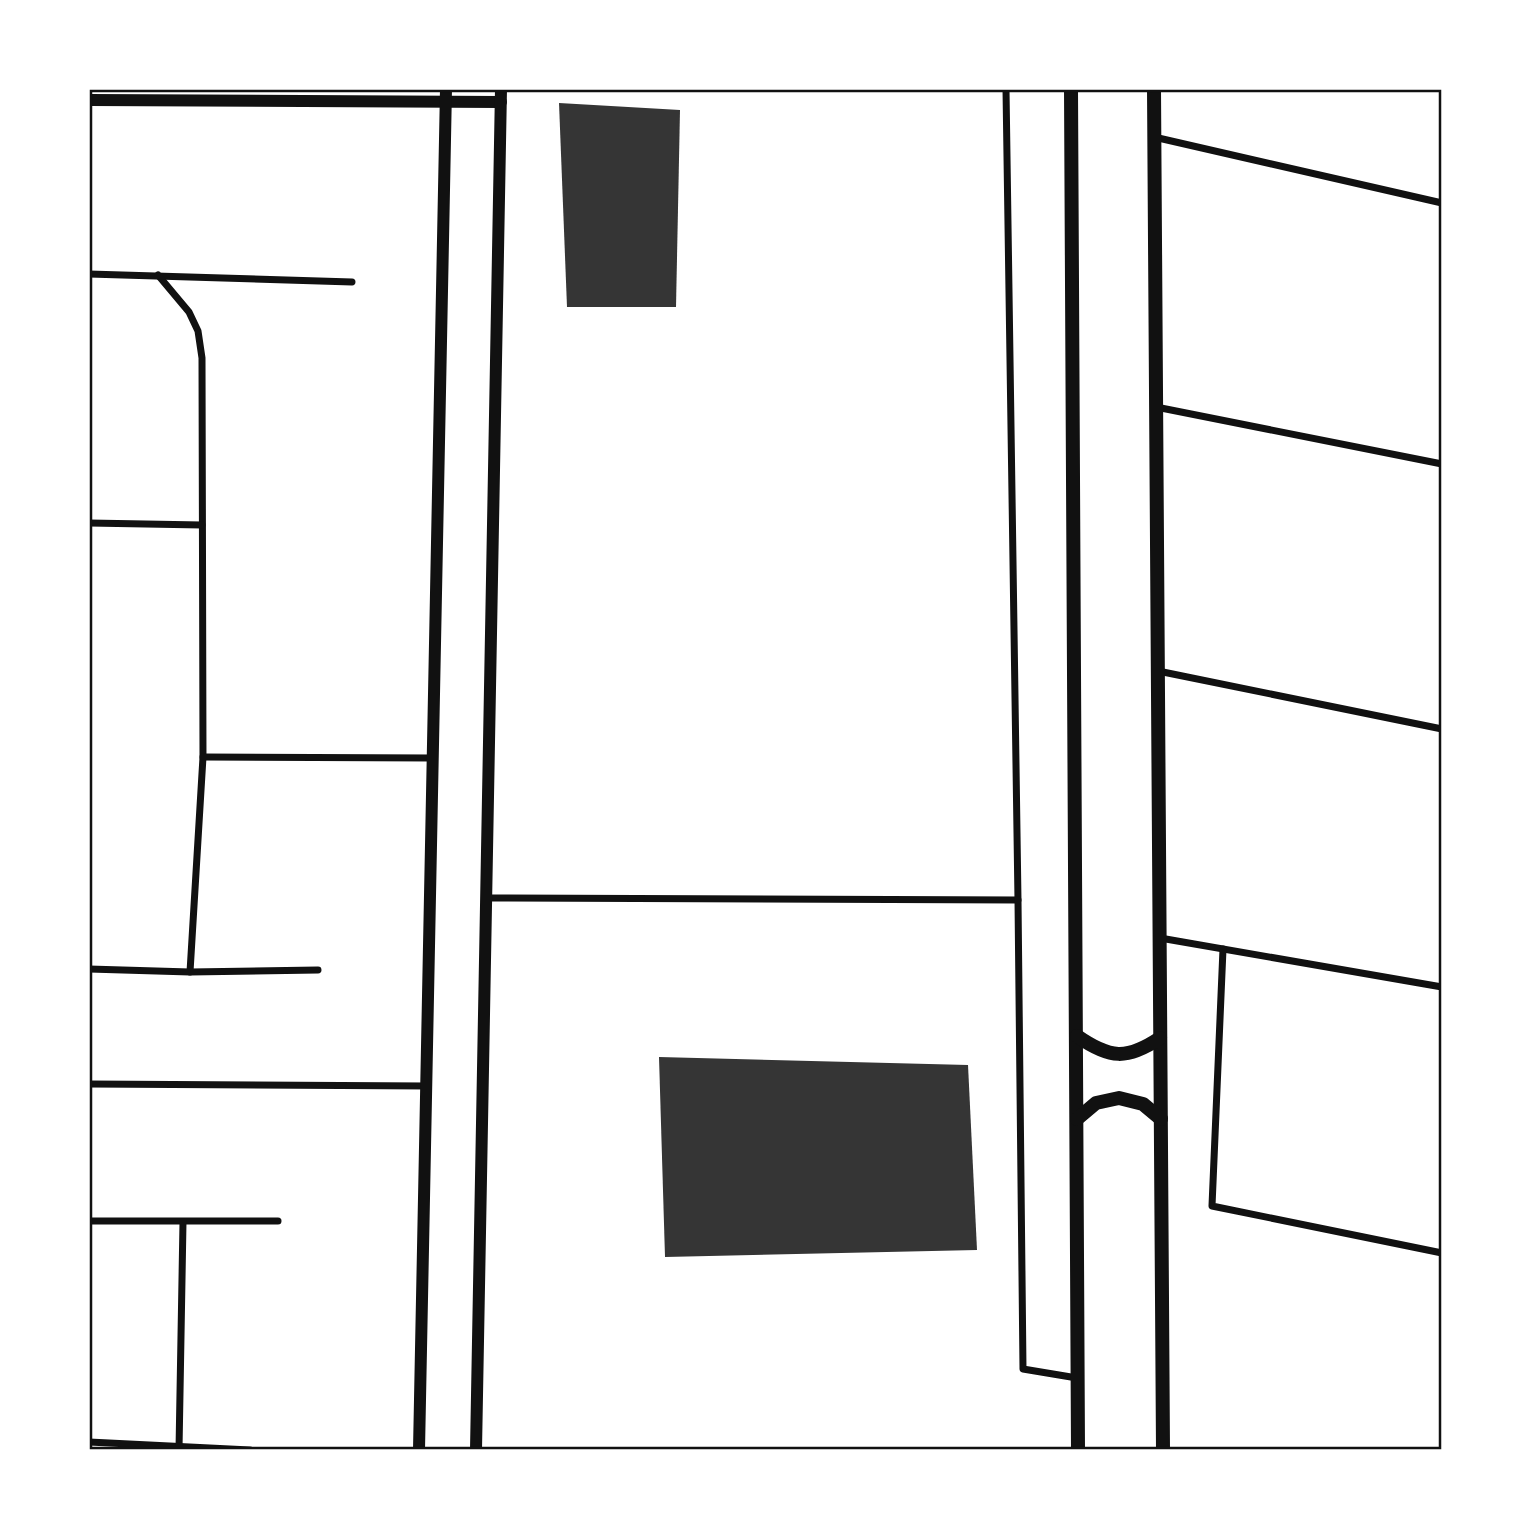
<svg xmlns="http://www.w3.org/2000/svg" width="1531" height="1539" viewBox="0 0 1531 1539" font-family="Manrope,sans-serif">
  <style>
    .building { fill: #353535 }
    .lines { fill: none; stroke-linecap: round; stroke-linejoin: round }
    .minor { stroke: #111; stroke-width: 7 }
    .tertiary { stroke: #111; stroke-width: 12 }
    .secondary { stroke: #111; stroke-width: 14 }
    .neatline { fill: none; stroke: #111; stroke-width: 2.5 }
  </style>
  <rect width="100%" height="100%" fill="#fff"/>
  <!-- building -->
  <g class="building">
    <polygon points="559,103 680,110 676,307 567,307"/>
    <polygon points="659,1057 968,1065 977,1250 665,1257"/>
  </g>
  <g class="lines">
    <!-- minor -->
    <g class="minor">
      <polyline points="1154,137 1442,203"/>
      <polyline points="89,274 352,282"/>
      <polyline points="158,275 189,312 198,331 202,358 203,757 190,972"/>
      <polyline points="1156,407 1442,464"/>
      <polyline points="89,523 202,525"/>
      <polyline points="1158,671 1442,729"/>
      <polyline points="203,757 432,758"/>
      <polyline points="485,898 1018,900 1006,89"/>
      <polyline points="1018,900 1023,1369 1077,1378"/>
      <polyline points="1160,938 1442,987"/>
      <polyline points="1223,949 1212,1206 1442,1253"/>
      <polyline points="89,969 190,972 318,970"/>
      <polyline points="89,1084 427,1086"/>
      <polyline points="89,1221 278,1221"/>
      <polyline points="89,1442 250,1450"/>
      <polyline points="179,1450 183,1222"/>
    </g>
    <!-- tertiary -->
    <g class="tertiary">
      <polyline points="89,100 501,102"/>
      <polyline points="419,1450 446,89"/>
      <polyline points="476,1450 501,89"/>
    </g>
    <!-- secondary -->
    <g class="secondary">
      <polyline points="1071,89 1078,1450"/>
      <polyline points="1154,89 1163,1450"/>
      <path d="M1077,1036C1110,1059 1127,1060 1160,1038"/>
      <polyline points="1077,1119 1096,1103 1119,1098 1143,1104 1161,1119"/>
    </g>
  </g>
  <!-- border -->
  <rect width="1531" height="1539" fill="none" stroke="#ffffff" stroke-width="182"/>
  <rect x="91" y="91" width="1349" height="1357" class="neatline"/>
</svg>
